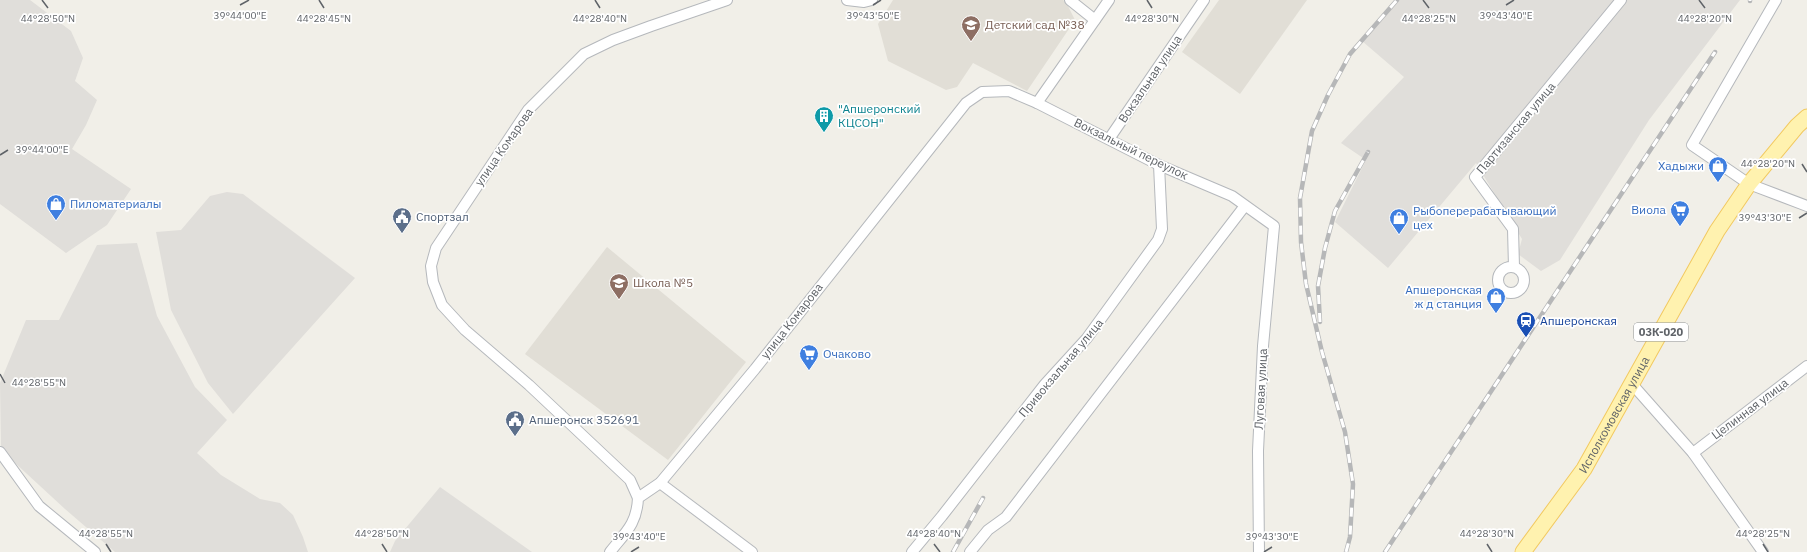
<svg xmlns="http://www.w3.org/2000/svg" width="1807" height="552" viewBox="0 0 1807 552" font-family="'IBM Plex Sans',sans-serif">
  <style>
    .industrial { fill: #e0deda }
    .education { fill: #e1ded6 }
    .lines { fill: none; stroke-linecap: round; stroke-linejoin: round }
    .street-casing { stroke: #b5b8bc; stroke-width: 12 }
    .primary-casing { stroke: #f2c960; stroke-width: 17 }
    .street { stroke: #fff; stroke-width: 10 }
    .primary { stroke: #fff2af; stroke-width: 15 }
    .rail-casing { stroke: #b6b7b8; stroke-width: 4.5 }
    .rail { stroke: #fff; stroke-width: 3; stroke-dasharray: 9; stroke-linecap: butt }
    .ticks { fill: none; stroke: #5f6368; stroke-width: 1.5 }
    .labels { text-anchor: middle; stroke-width: 3.5; stroke-linejoin: round; paint-order: stroke }
    .shield { fill: #fff; stroke: #8f9295; stroke-width: 1 }
    .shield-label { font-size: 11px; font-weight: bold; fill: #5f6368 }
    .education-label { font-size: 12px; fill: #785e54; stroke: #fff; text-anchor: start }
    .street-label { font-size: 12px; fill: #5f6368; stroke: #fff }
    .culture-label { font-size: 12px; fill: #0d838f; stroke: #fff; text-anchor: start }
    .shop-label { font-size: 12px; fill: #366cbe; stroke: #fff; text-anchor: end }
    .service-label { font-size: 12px; fill: #4e5e75; stroke: #fff; text-anchor: start }
    .transit-label { font-size: 12px; fill: #164399; stroke: #fff; text-anchor: start }
    .ticks-label { font-size: 10px; text-anchor: middle; fill: #5f6368; stroke: #fff; stroke-width: 3.5; stroke-linejoin: round; paint-order: stroke }
  </style>
  <rect width="100%" height="100%" fill="#f1efe8"/>
  <!-- industrial -->
  <g class="industrial">
    <polygon points="0,0 30,0 71,31 83,58 75,81 97,100 86,125 72,149 131,189 107,225 66,253 0,204"/>
    <polygon points="1396,0 1740,0 1649,120 1560,260 1541,271 1518,254 1522,239 1476,163 1388,268 1335,222 1366,160 1341,143 1404,77 1362,41"/>
    <polygon points="227,192 243,194 355,278 233,414 208,383 171,310 156,232 181,230 210,196"/>
    <polygon points="137,243 157,316 195,387 227,420 197,453 221,475 260,499 280,503 293,515 303,537 308,552 115,552 65,509 1,450 0,383 26,320 59,320 97,245"/>
    <polygon points="440,487 532,552 390,552 395,541"/>
  </g>
  <!-- education -->
  <g class="education">
    <polygon points="893,0 1063,0 1066,2 1075,20 1027,91 973,63 957,87 946,90 888,61 878,24"/>
    <polygon points="1219,0 1307,0 1240,94 1182,52"/>
    <polygon points="607,247 746,362 668,460 525,354"/>
  </g>
  <g class="lines">
    <!-- street casing -->
    <g class="street-casing">
      <g id="street">
        <polyline points="847,0 864,2 872,0"/>
        <polyline points="1070,0 1095,20"/>
        <polyline points="1776,0 1692,145 1749,184 1807,206"/>
        <polyline points="1037,103 1109,0"/>
        <polyline points="1109,139 1204,0"/>
        <circle cx="1511" cy="280" r="13"/>
        <polyline points="1514,267 1513,229 1475,177 1621,0"/>
        <polyline points="1632,384 1693,453 1763,552"/>
        <polyline points="0,452 39,506 95,552"/>
        <polyline points="1693,453 1807,366"/>
        <polyline points="660,483 752,552"/>
        <polyline points="638,498 630,480 529,385 465,330 442,305 433,282 431,266 436,248 528,110 584,54 613,40 651,26 727,0"/>
        <path d="M610,552C625,533 637,524 638,498L660,483L755,369L966,103L982,92L1009,91L1037,103L1159,165L1232,196L1274,226L1263,346L1258,451L1259,552"/>
        <polyline points="912,552 942,516 1045,384 1087,338 1158,240 1162,229 1159,165"/>
        <polyline points="970,552 988,530 1006,517 1244,207"/>
      </g>
    </g>
    <!-- primary casing -->
    <g class="primary-casing">
      <g id="primary">
        <path id="s1" d="M1523,552L1584,469L1717,231L1749,184L1797,126L1807,117"/>
      </g>
    </g>
    <!-- street -->
    <use href="#street" class="street"/>
    <!-- primary -->
    <use href="#primary" class="primary"/>
    <!-- rail casing -->
    <g class="rail-casing">
      <g id="rail">
        <polyline points="1750,1 1750,0"/>
        <polyline points="1320,322 1318,286 1325,248 1335,211 1368,152"/>
        <polyline points="953,552 983,498"/>
        <polyline points="1346,552 1350,537 1353,484 1345,432 1322,352 1306,284 1301,242 1300,198 1312,131 1328,95 1350,54 1397,0"/>
        <polyline points="1385,552 1715,52"/>
      </g>
    </g>
    <!-- rail -->
    <use href="#rail" class="rail"/>
  </g>
  <!-- ticks -->
  <path class="ticks" d="M42,0L48,8M319,0L324,8M595,0L600,8M1147,0L1152,8M1423,0L1429,8M1699,0L1705,8M240,5L249,0M873,5L881,0M1506,5L1514,0M0,155L8,150M1802,164L1807,172M1799,218L1807,213M0,374L5,383M106,544L111,552M382,544L387,552M934,544L940,552M1487,544L1492,552M1763,544L1768,552M631,552L639,547M1264,552L1272,547"/>
  <!-- icons -->
  <defs>
    <g id="school-pin" transform="scale(1)"><path d="M0 17L-7.5 6A9.5 9.5 0 1 1 7.5 6Z" fill="#8d6e63" stroke="#fff"/><path d="M0-5L7-2L0 1L-7-2ZM-4 1L0 2.5L4 1V4Q0 6-4 4Z" fill="#fff"/></g>
    <g id="building-pin" transform="scale(1)"><path d="M0 17L-7.5 6A9.5 9.5 0 1 1 7.5 6Z" fill="#0f9aa8" stroke="#fff"/><path d="M-4-6H4V6H1V3H-1V6H-4ZM-2.5-4.3h1.7v1.8h-1.7ZM.8-4.3h1.7v1.8H.8ZM-2.5-1h1.7V.8h-1.7ZM.8-1h1.7V.8H.8Z" fill="#fff"/></g>
    <g id="shop-pin" transform="scale(1)"><path d="M0 17L-7.5 6A9.5 9.5 0 1 1 7.5 6Z" fill="#3f7fe0" stroke="#fff"/><path d="M-5-2.5h2.3a2.7 3.5 0 0 1 5.4 0H5L5.5 6h-11ZM-1.5-2.5h3a1.5 2.3 0 0 0-3 0Z" fill="#fff"/></g>
    <g id="supermarket-pin" transform="scale(1)"><path d="M0 17L-7.5 6A9.5 9.5 0 1 1 7.5 6Z" fill="#3f7fe0" stroke="#fff"/><path d="M-6-5.5h2.5l.6 2H6L4.5 2H-2.5L-4.4-4H-6ZM-1.5 3.2a1.3 1.3 0 1 0 .1 0ZM3 3.2a1.3 1.3 0 1 0 .1 0Z" fill="#fff"/></g>
    <g id="civic-pin" transform="scale(1)"><path d="M0 17L-7.5 6A9.5 9.5 0 1 1 7.5 6Z" fill="#5c6f8a" stroke="#fff"/><path d="M-.6-6.5H3V-4.5H.6V-3L4-1V1h2V6H-6V1h2V-1L-.6-3ZM-1.2 2.5V6h2.4V2.5Z" fill="#fff"/></g>
    <g id="station-pin" transform="scale(1)"><path d="M0 17L-7.5 6A9.5 9.5 0 1 1 7.5 6Z" fill="#1a4fb4" stroke="#fff"/><path d="M-3-6H3Q5-6 5-4V2Q5 4 3 4L4.5 6H3L1.5 4h-3L-3 6H-4.5L-3 4Q-5 4-5 2V-4Q-5-6-3-6ZM-3.5-4v3h7v-3ZM-3.5 1v1.5H-2V1ZM2 1v1.5H3.5V1Z" fill="#fff"/></g>
  </defs>
  <g fill-rule="evenodd">
    <use href="#school-pin" x="971" y="25"/>
    <use href="#building-pin" x="824" y="116"/>
    <use href="#shop-pin" x="1718" y="166"/>
    <use href="#shop-pin" x="56" y="204"/>
    <use href="#supermarket-pin" x="1680" y="210"/>
    <use href="#civic-pin" x="402" y="217"/>
    <use href="#shop-pin" x="1399" y="218"/>
    <use href="#school-pin" x="619" y="283"/>
    <use href="#shop-pin" x="1496" y="297"/>
    <use href="#station-pin" x="1526" y="321"/>
    <use href="#supermarket-pin" x="809" y="354"/>
    <use href="#civic-pin" x="515" y="420"/>
  </g>
  <g class="labels">
    <!-- shield labels -->
    <rect class="shield" x="1634" y="323" width="54" height="18" rx="3"/>
    <g class="shield-label">
      <text x="1661" y="336">03К-020</text>
    </g>
    <!-- education labels -->
    <g class="education-label">
      <text x="985" y="29">Детский сад №38</text>
      <text x="633" y="287">Школа №5</text>
    </g>
    <!-- street labels -->
    <g class="street-label">
      <text transform="translate(1150 79) rotate(-56)" y="4">Вокзальная улица</text>
      <text transform="translate(1516 128) rotate(-50)" y="4">Партизанская улица</text>
      <text transform="translate(504 147) rotate(-55)" y="4">улица Комарова</text>
      <text transform="translate(1131 149) rotate(26)" y="4">Вокзальный переулок</text>
      <text transform="translate(792 321) rotate(-52)" y="4">улица Комарова</text>
      <text transform="translate(1061 368) rotate(-50)" y="4">Привокзальная улица</text>
      <text transform="translate(1261 389) rotate(-87)" y="4">Луговая улица</text>
      <text transform="translate(1750 409) rotate(-37)" y="4">Целинная улица</text>
      <text dy="4" stroke="none"><textPath href="#s1" startOffset="165">Исполкомовская улица</textPath></text>
    </g>
    <!-- culture labels -->
    <g class="culture-label">
      <text x="838" y="113">"Апшеронский<tspan x="838" dy="14">КЦСОН"</tspan></text>
    </g>
    <!-- shop labels -->
    <g class="shop-label">
      <text x="1704" y="170">Хадыжи</text>
      <text x="70" y="208" text-anchor="start">Пиломатериалы</text>
      <text x="1666" y="214">Виола</text>
      <text x="1413" y="215" text-anchor="start">Рыбоперерабатывающий<tspan x="1413" dy="14">цех</tspan></text>
      <text x="1482" y="294">Апшеронская<tspan x="1482" dy="14">ж д станция</tspan></text>
      <text x="823" y="358" text-anchor="start">Очаково</text>
    </g>
    <!-- service labels -->
    <g class="service-label">
      <text x="416" y="221">Спортзал</text>
      <text x="529" y="424">Апшеронск 352691</text>
    </g>
    <!-- transit labels -->
    <g class="transit-label">
      <text x="1540" y="325">Апшеронская</text>
    </g>
  </g>
  <g class="ticks-label">
    <text x="873" y="19">39°43'50"E</text>
    <text x="1506" y="19">39°43'40"E</text>
    <text x="240" y="19">39°44'00"E</text>
    <text x="48" y="22">44°28'50"N</text>
    <text x="324" y="22">44°28'45"N</text>
    <text x="600" y="22">44°28'40"N</text>
    <text x="1152" y="22">44°28'30"N</text>
    <text x="1429" y="22">44°28'25"N</text>
    <text x="1705" y="22">44°28'20"N</text>
    <text x="42" y="153">39°44'00"E</text>
    <text x="1768" y="167">44°28'20"N</text>
    <text x="1765" y="221">39°43'30"E</text>
    <text x="39" y="386">44°28'55"N</text>
    <text x="106" y="537">44°28'55"N</text>
    <text x="382" y="537">44°28'50"N</text>
    <text x="934" y="537">44°28'40"N</text>
    <text x="1487" y="537">44°28'30"N</text>
    <text x="1763" y="537">44°28'25"N</text>
    <text x="639" y="540">39°43'40"E</text>
    <text x="1272" y="540">39°43'30"E</text>
  </g>
</svg>
